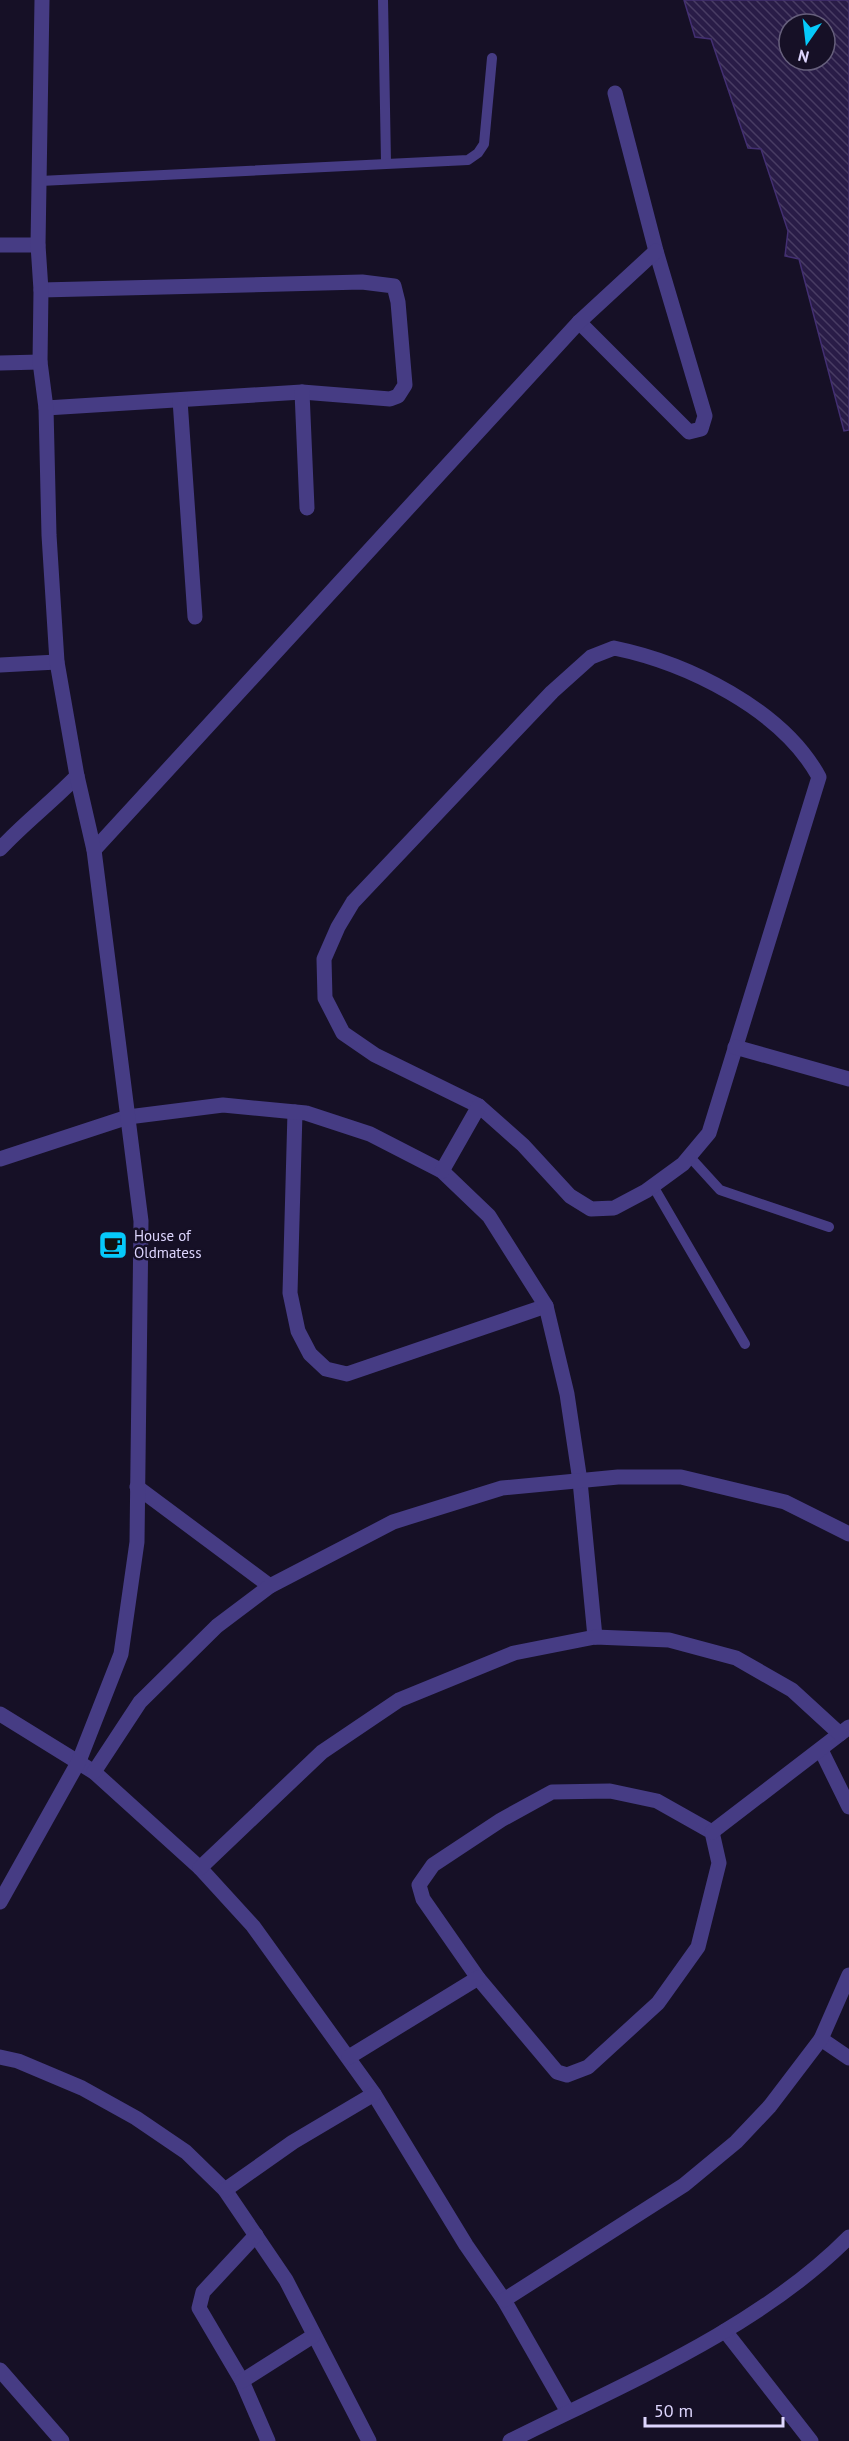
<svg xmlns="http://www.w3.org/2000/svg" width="849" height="2441" viewBox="0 0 849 2441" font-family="'PT Sans',sans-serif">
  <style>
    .building { fill: url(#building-back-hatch); stroke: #432f72; stroke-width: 1.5; fill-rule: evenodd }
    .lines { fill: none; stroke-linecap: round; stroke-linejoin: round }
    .lane { stroke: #463c84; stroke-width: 10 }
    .street { stroke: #463c84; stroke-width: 15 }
    .labels { text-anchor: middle; stroke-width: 5; stroke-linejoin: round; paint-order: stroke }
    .poi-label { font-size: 15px; fill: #ded6fe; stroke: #161026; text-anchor: start }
  </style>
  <defs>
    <pattern id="building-back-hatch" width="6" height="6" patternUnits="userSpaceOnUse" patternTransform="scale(1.5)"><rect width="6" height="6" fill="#291c47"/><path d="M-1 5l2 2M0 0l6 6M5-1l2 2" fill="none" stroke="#483c63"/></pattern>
  </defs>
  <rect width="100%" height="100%" fill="#161026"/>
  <!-- building -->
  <path class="building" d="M684,0H849V430L844,431L799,259L785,256L788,231L761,149L748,148L711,39L695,37ZM789,24H825V60H789Z"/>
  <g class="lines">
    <!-- lane -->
    <g class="lane">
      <polyline points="383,0 386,162"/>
      <polyline points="40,181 468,160 478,153 484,144 492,58"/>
      <polyline points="689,1156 720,1190 829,1227"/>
      <polyline points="653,1186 745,1344"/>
    </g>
    <!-- street -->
    <g class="street">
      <polyline points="0,245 38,245"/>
      <polyline points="41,290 362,282 394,286 398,302 405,385 398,396 390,399 302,392 46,408"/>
      <polyline points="579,322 689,432 701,429 705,416 656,251 615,93"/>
      <polyline points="0,363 40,362"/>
      <polyline points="302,392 307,508"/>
      <polyline points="180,400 195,617"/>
      <path d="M614,648C687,663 782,709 819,777L709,1133L683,1164L646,1191L614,1208L591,1209L570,1196L523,1145L479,1106L375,1055L343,1033L325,998L324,959L338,927L353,902L552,692L591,657Z"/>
      <polyline points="0,665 57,662"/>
      <path d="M0,849C24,823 52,802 77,776"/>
      <polyline points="94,850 579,322 656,251"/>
      <polyline points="735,1047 849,1079"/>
      <polyline points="295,1112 290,1293 298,1331 310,1354 326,1369 347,1374 546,1306"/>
      <polyline points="0,1159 128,1117 223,1105 306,1113 370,1134 442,1171 489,1216 546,1306 567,1394 580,1481 595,1637"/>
      <polyline points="442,1171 479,1106"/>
      <polyline points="137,1487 270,1586"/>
      <polyline points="0,1714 94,1772 200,1868 253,1926 374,2094 466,2245 504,2300 568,2412"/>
      <polyline points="821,1750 849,1807"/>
      <polyline points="94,1772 140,1702 217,1626 270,1586 393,1522 502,1488 618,1477 681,1477 785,1502 849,1534"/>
      <polygon points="610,1791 657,1801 712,1832 719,1863 698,1947 658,2003 588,2067 567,2075 557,2072 478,1978 423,1899 419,1885 433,1865 501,1820 552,1792"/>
      <polyline points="712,1832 849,1727"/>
      <polyline points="200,1868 322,1752 399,1700 514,1653 595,1637 669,1640 736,1658 792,1690 840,1734"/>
      <polyline points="0,1902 79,1761 121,1654 137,1542 141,1221 94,850 77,776 57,662 49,535 46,408 40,362 41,290 38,245 42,0"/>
      <polyline points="821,2039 849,2058"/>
      <polyline points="0,2057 18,2061 82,2088 136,2118 186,2152 225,2190 286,2280 369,2441"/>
      <polyline points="349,2057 478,1978"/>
      <polyline points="225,2190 293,2142 374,2094"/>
      <polyline points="256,2235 203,2292 199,2308 242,2381 268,2441"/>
      <polyline points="504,2300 684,2185 736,2142 770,2106 821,2039 849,1975"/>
      <polyline points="725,2331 811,2441"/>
      <polyline points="0,2370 62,2441"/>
      <polyline points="242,2381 313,2336"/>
      <path d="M510,2441C624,2384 759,2328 849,2237"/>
    </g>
  </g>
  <!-- icons -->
  <defs>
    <g id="cafe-square" transform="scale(1.5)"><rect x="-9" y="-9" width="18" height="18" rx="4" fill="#06c9fa" stroke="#161026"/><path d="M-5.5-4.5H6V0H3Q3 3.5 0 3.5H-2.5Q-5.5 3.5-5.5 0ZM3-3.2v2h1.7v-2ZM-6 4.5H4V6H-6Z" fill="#111"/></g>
  </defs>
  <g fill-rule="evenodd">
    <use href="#cafe-square" x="113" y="1245"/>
  </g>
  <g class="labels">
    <!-- poi labels -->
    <g class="poi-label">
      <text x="134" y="1241">House of<tspan x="134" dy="17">Oldmatess</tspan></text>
    </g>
  </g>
  <!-- north arrow -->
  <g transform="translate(807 42) rotate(194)"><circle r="28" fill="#161026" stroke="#665f7c" stroke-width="1.5"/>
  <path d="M0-4.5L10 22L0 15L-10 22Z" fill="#06c9fa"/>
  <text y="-9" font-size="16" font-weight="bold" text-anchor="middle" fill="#ded6fe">N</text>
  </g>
  <!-- scale -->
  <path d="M645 2417v9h138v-9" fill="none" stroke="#ded6fe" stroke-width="3"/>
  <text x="654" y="2417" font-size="18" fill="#ded6fe" stroke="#161026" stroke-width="4.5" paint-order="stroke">50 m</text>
</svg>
